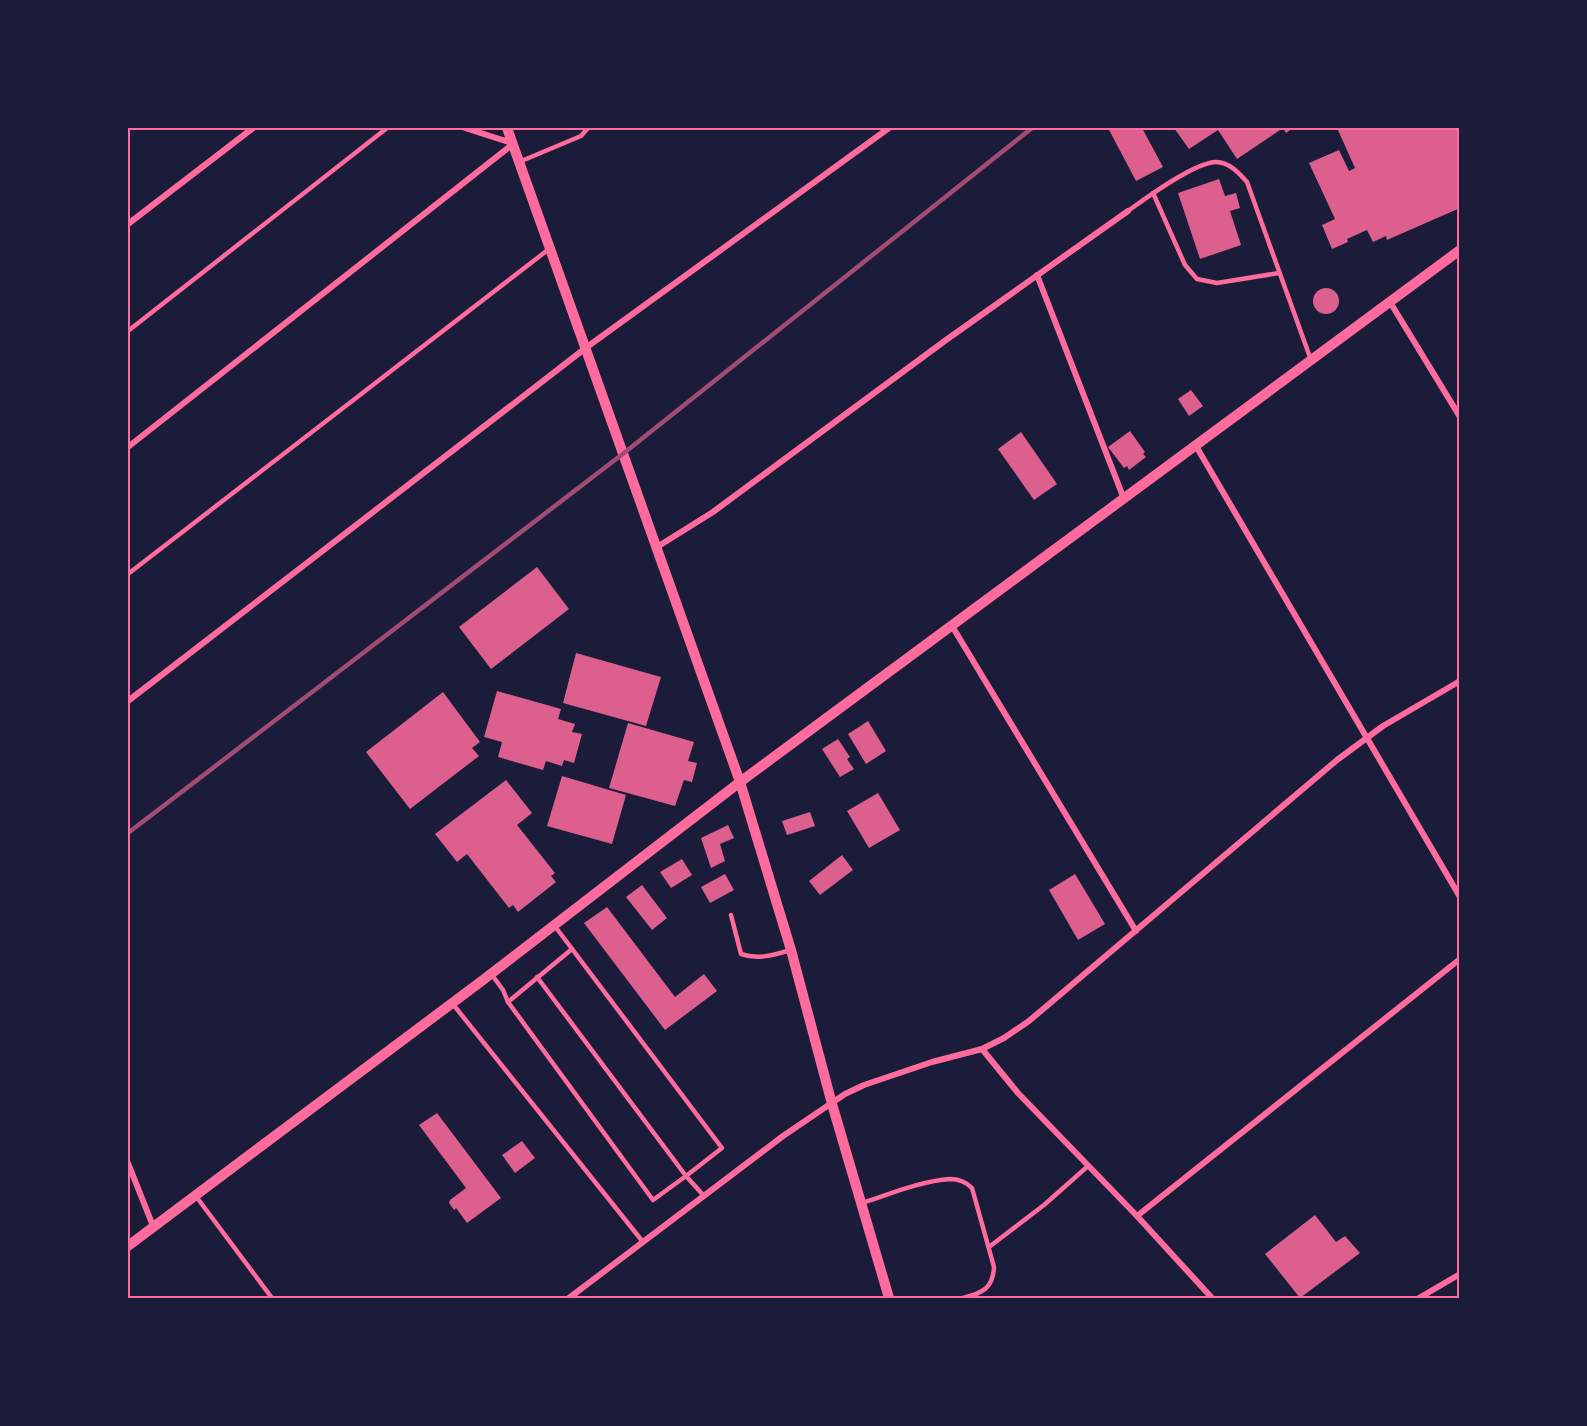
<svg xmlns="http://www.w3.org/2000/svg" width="1587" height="1426" viewBox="0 0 1587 1426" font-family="Commissioner,sans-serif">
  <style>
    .building { fill: #dd5f8e }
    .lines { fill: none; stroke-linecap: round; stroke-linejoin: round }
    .service { stroke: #ff6b9d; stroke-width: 4.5 }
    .minor { stroke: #ff6b9d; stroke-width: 6 }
    .tertiary { stroke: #ff6b9d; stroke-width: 10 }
    .rail { stroke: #a44b75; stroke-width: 4.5 }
    .neatline { fill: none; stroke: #ff6b9d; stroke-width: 2 }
  </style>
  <rect width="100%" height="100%" fill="#1b1b3a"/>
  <!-- building -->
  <g class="building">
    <polygon points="1108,128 1142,128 1163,167 1136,181"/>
    <polygon points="1174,128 1293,128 1286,133 1283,128 1237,159 1218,130 1189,149"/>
    <polygon points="1337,128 1460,128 1460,208 1387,240 1386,236 1373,242 1367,230 1347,239 1348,242 1332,249 1322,225 1335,219 1309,163 1339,150 1349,171 1355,168"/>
    <polygon points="1219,179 1225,196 1236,193 1240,208 1230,211 1241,245 1200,259 1178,193"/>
    <circle cx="1326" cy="301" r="13"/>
    <polygon points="1191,390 1203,406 1189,416 1178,399"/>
    <polygon points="1130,431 1145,452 1143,454 1146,457 1129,470 1127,466 1124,468 1108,447"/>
    <polygon points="1021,432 1057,484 1034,500 998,449"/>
    <polygon points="537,567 569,609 491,669 459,627"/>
    <polygon points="576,653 661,677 646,726 563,703"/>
    <polygon points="497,691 561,709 558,719 575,724 572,732 582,734 574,763 564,760 562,766 546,761 543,770 498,757 502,742 484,737"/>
    <polygon points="443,692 480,742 472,748 479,756 410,809 366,752"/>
    <polygon points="868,721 886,751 866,764 848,734"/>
    <polygon points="628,723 694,742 688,761 697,763 692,782 684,780 675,806 609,788"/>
    <polygon points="838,739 850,757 847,759 854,769 840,777 822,749"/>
    <polygon points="562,776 626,795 612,844 547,826"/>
    <polygon points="506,780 532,813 517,825 555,873 551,876 556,882 518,912 513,905 509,908 467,854 457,862 435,834"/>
    <polygon points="878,793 900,830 869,848 847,811"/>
    <polygon points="810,812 815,826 787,835 782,821"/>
    <polygon points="728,825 734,838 720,844 725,861 711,868 701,838"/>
    <polygon points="842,855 853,870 820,895 809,881"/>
    <polygon points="682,859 692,875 671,888 660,872"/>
    <polygon points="725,874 734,890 710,903 701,887"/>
    <polygon points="1075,874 1105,924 1078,940 1049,890"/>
    <polygon points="642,885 667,918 652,930 626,897"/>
    <polygon points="607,907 675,997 704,974 717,991 665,1030 584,923"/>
    <polygon points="437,1113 501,1198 467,1223 456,1208 454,1210 449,1203 450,1200 466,1188 419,1125"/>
    <polygon points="522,1141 535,1158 515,1173 502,1155"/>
    <polygon points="1315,1215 1336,1242 1345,1236 1360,1253 1300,1298 1265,1254"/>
  </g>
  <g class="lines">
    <!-- service -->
    <g class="service">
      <polyline points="519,162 581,136 588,128"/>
      <polyline points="1153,193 1185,265 1197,279 1217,283 1279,273"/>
      <path d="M1128,211C1146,198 1195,162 1216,162C1229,162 1239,173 1247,182L1311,360"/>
      <polyline points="128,331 387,128"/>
      <polyline points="128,574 549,249"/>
      <path d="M731,915L741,954C759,960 773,955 791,950"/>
      <polyline points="554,925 722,1148 686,1176 704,1196"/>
      <polyline points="492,975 503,990 508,1002 572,949"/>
      <polyline points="508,1002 653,1200 686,1176 537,977"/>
      <polyline points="452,1003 643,1242"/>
      <polyline points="195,1195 272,1298"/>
      <path d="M862,1203C890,1194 921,1181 950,1179C959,1179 966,1182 972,1188L994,1267C993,1288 983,1293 963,1298"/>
      <polyline points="989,1247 1044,1205 1088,1166"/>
    </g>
    <!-- minor -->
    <g class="minor">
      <polyline points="465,128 512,143"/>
      <polyline points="128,224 253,128"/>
      <polyline points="1037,275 1124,499"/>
      <polyline points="1390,302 1460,417"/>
      <polyline points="1196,446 1460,897"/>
      <polyline points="128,447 513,144"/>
      <polyline points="657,547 713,512 946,340 1128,211"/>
      <polyline points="952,626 1136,931"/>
      <polyline points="128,701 587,347 889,128"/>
      <polyline points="982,1049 1018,1093 1137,1216 1212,1298"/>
      <polyline points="128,1163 153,1226"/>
      <polyline points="1137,1216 1460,959"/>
      <polyline points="569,1298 783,1136 845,1094 864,1085 932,1062 982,1049 1004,1038 1029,1021 1337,760 1383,726 1460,681"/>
      <polyline points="1419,1298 1460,1274"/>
    </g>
    <!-- tertiary -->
    <g class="tertiary">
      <polyline points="507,128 740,782 791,950 832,1104 889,1298"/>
      <polyline points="128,1246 483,980 740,782 1460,250"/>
    </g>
    <!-- rail -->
    <polyline class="rail" points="128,833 624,453 1032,128"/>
  </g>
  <!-- border -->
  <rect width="1587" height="1426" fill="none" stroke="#1b1b3a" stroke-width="258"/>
  <rect x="129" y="129" width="1329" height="1168" class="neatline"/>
</svg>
